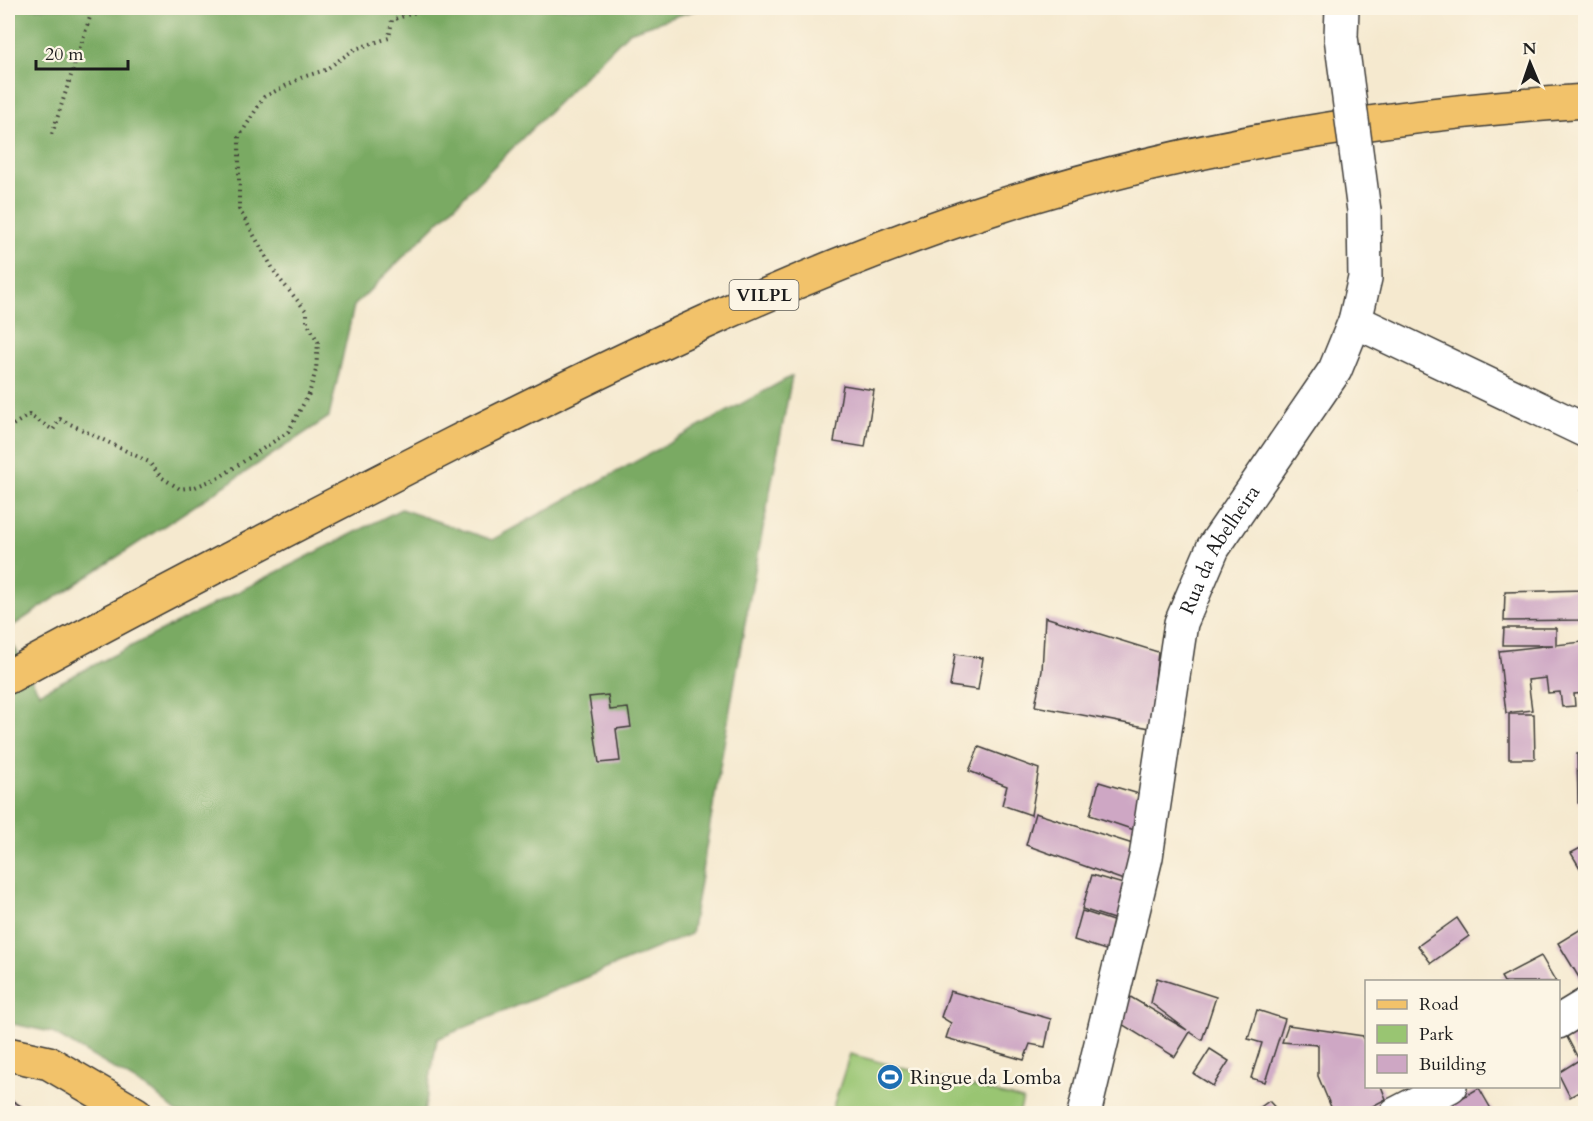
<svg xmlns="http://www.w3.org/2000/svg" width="1593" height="1121" viewBox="0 0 1593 1121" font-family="Cardo,serif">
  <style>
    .green { fill: #99c572; stroke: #5a7047; stroke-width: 1.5 }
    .forest { fill: #7aaa64; stroke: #4b6340; stroke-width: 1.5 }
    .building { fill: #cea7c4 }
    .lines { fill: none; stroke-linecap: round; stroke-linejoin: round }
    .minor-casing { stroke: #3d3b37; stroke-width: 36 }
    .major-casing { stroke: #3d3b37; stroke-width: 36 }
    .highway-casing { stroke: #3d3b37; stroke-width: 36 }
    .path { stroke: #3d3b37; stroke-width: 4; stroke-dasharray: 1.5 4.5; stroke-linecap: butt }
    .minor { stroke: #fff; stroke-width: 33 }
    .major { stroke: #f2c26a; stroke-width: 33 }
    .highway { stroke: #f2c26a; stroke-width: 33 }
    .minor-bridge-casing { stroke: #3d3b37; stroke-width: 36; stroke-linecap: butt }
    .minor-bridge { stroke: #fff; stroke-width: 33 }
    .labels { text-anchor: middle; stroke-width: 5; stroke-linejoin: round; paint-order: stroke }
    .shield { fill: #fcf5e5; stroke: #5f5d58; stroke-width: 1.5 }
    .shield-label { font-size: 18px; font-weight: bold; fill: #1c1c1c }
    .street-label { font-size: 20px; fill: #1c1c1c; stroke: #fcf5e5 }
    .poi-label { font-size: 20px; fill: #1c1c1c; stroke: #fcf5e5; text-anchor: start }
  </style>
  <rect width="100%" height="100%" fill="#fcf5e5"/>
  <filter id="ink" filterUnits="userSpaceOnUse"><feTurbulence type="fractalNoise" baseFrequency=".0167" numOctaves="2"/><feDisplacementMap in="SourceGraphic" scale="12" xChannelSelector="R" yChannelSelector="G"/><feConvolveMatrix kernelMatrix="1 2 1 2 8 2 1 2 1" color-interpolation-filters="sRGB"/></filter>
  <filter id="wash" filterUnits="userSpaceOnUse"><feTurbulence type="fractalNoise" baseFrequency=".008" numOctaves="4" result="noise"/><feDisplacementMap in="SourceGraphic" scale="24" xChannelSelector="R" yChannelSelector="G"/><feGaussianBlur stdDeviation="1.35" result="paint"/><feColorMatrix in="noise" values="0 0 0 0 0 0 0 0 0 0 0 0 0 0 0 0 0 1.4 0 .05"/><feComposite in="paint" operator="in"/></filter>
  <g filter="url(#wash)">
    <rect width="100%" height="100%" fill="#f5e9cf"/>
    <!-- green -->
    <polygon class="green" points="850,1054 1023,1100 1019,1113 831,1113"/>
    <!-- forest -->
    <g class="forest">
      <polygon points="8,8 701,8 629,32 354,306 329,417 8,629"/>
      <polygon points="792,376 745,623 691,934 437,1039 424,1113 178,1113 152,1091 51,1032 8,1023 8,635 39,693 401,509 492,540"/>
    </g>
    <g id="blocks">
      <!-- building -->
      <g class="building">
        <polygon points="843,385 874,390 865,447 834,442"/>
        <polygon points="1586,490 1586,620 1504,621 1505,592 1583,590 1581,491"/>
        <polygon points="1045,617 1158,652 1150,728 1035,706 1042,671"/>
        <polygon points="1504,628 1556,628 1556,645 1582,642 1586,693 1574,694 1575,706 1562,707 1560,692 1548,693 1546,678 1528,680 1532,710 1506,713 1499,651 1553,645 1503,645"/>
        <polygon points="955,654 983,658 978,690 950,686"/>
        <polygon points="608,695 610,710 628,708 631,727 616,729 620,761 599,763 589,697"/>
        <polygon points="1509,714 1534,714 1535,759 1509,759"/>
        <polygon points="979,747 1039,769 1031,815 1002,805 1007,786 969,771"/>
        <polygon points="1586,753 1586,803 1578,803 1577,754"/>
        <polygon points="1099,782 1149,797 1140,832 1090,815"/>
        <polygon points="1035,813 1139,846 1129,882 1026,845"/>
        <polygon points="1586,845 1586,878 1571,853"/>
        <polygon points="1092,875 1130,886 1120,921 1082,909"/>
        <polygon points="1082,911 1119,923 1112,952 1074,940"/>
        <polygon points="1457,918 1469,936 1431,963 1418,946"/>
        <polygon points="1581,929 1586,936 1586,989 1558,943"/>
        <polygon points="1541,956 1556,982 1504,982 1501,977"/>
        <polygon points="1157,978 1216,997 1202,1040 1190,1032 1175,1057 1120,1023 1127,995 1187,1030 1151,1003"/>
        <polygon points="950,991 1051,1019 1045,1047 1030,1044 1024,1060 946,1038 951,1023 941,1017"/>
        <polygon points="1257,1010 1285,1019 1265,1082 1251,1078 1262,1043 1248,1039"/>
        <polygon points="1288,1025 1363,1036 1366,1045 1366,1086 1381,1086 1386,1099 1358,1114 1334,1114 1318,1076 1318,1045 1282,1042"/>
        <polygon points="1586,1025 1586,1088 1570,1097 1558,1073 1579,1060 1566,1035"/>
        <polygon points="1210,1049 1229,1061 1213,1086 1194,1074"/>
        <polygon points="1479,1088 1494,1114 1434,1114"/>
        <polygon points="8,1098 34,1114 8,1114"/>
        <polygon points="1269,1101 1281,1114 1251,1114"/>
      </g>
    </g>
  </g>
  <g filter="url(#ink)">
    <use href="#blocks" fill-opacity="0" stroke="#3d3b37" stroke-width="1.5"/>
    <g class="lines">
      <!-- minor casing -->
      <g class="minor-casing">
        <g id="minor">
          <polyline points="1341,37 1342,8"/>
          <polyline points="1355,321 1586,431"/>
          <polyline points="1558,1022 1586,1005"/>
          <path id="s1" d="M1084,1114L1146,857L1181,623L1213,548L1335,370L1355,321L1365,278L1364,211"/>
          <polyline points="1396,1114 1450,1086"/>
        </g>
      </g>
      <!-- major casing -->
      <g class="major-casing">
        <polyline id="major" points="8,1054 49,1063 136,1114"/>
      </g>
      <!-- highway casing -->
      <g class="highway-casing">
        <path id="highway" d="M8,677C155,597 304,520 453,444C631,355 810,267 1000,206C1189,145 1387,114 1586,101"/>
      </g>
      <!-- path -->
      <g class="path">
        <polyline points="52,134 93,8"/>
        <polyline points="8,428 29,415 53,430 60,419 149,462 161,477 180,489 195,487 220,477 288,432 309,394 316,370 318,342 307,322 307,312 277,276 239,209 239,137 264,97 303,77 325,70 355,49 389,38 392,20 428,8"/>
      </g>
      <!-- minor -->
      <use href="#minor" class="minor"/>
      <!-- major -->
      <use href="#major" class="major"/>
      <!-- highway -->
      <use href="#highway" class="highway"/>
      <!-- minor-bridge casing -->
      <g class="minor-bridge-casing">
        <polyline id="minor-bridge" points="1341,37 1364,211"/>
      </g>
      <!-- minor-bridge -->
      <use href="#minor-bridge" class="minor-bridge"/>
    </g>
  </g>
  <!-- icons -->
  <defs>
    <g id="stadium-disc" transform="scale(1.35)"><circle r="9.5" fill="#1f6fb2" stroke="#fcf5e5"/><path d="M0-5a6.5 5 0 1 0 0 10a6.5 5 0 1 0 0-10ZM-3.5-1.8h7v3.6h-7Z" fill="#fff"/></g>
  </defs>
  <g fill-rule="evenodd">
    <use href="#stadium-disc" x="890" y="1077"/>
  </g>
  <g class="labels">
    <!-- shield labels -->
    <rect class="shield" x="729.5" y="280" width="69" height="30" rx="4.5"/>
    <g class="shield-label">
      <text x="764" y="301">VILPL</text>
    </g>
    <!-- street labels -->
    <g class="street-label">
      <text dy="7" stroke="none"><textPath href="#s1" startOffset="584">Rua da Abelheira</textPath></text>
    </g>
    <!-- poi labels -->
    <g class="poi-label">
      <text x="910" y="1084">Ringue da Lomba</text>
    </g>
  </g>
  <!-- margin -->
  <rect width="1593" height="1121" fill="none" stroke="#fcf5e5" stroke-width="30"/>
  <!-- legend -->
  <rect x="1365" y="980" width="195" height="108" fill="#fcf5e5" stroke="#a29e95" stroke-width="1.5"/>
  <rect x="1377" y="1000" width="30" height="9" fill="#f2c26a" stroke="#a29e95" stroke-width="1.5"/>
  <text x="1419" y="1010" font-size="18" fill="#1c1c1c">Road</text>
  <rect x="1377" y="1025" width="30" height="18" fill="#99c572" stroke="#a29e95" stroke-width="1.5"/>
  <text x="1419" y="1040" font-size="18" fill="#1c1c1c">Park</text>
  <rect x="1377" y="1055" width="30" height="18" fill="#cea7c4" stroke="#a29e95" stroke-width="1.5"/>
  <text x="1419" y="1070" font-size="18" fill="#1c1c1c">Building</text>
  <!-- north arrow -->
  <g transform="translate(1530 63) rotate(358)" stroke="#fcf5e5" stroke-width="4.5" paint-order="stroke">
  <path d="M0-4.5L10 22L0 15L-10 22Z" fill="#1c1c1c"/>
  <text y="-9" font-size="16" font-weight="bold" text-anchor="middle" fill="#1c1c1c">N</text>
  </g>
  <!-- scale -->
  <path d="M36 60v9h92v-9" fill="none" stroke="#1c1c1c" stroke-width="3"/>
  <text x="45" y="60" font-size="18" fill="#1c1c1c" stroke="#fcf5e5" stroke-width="4.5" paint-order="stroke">20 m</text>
</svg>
